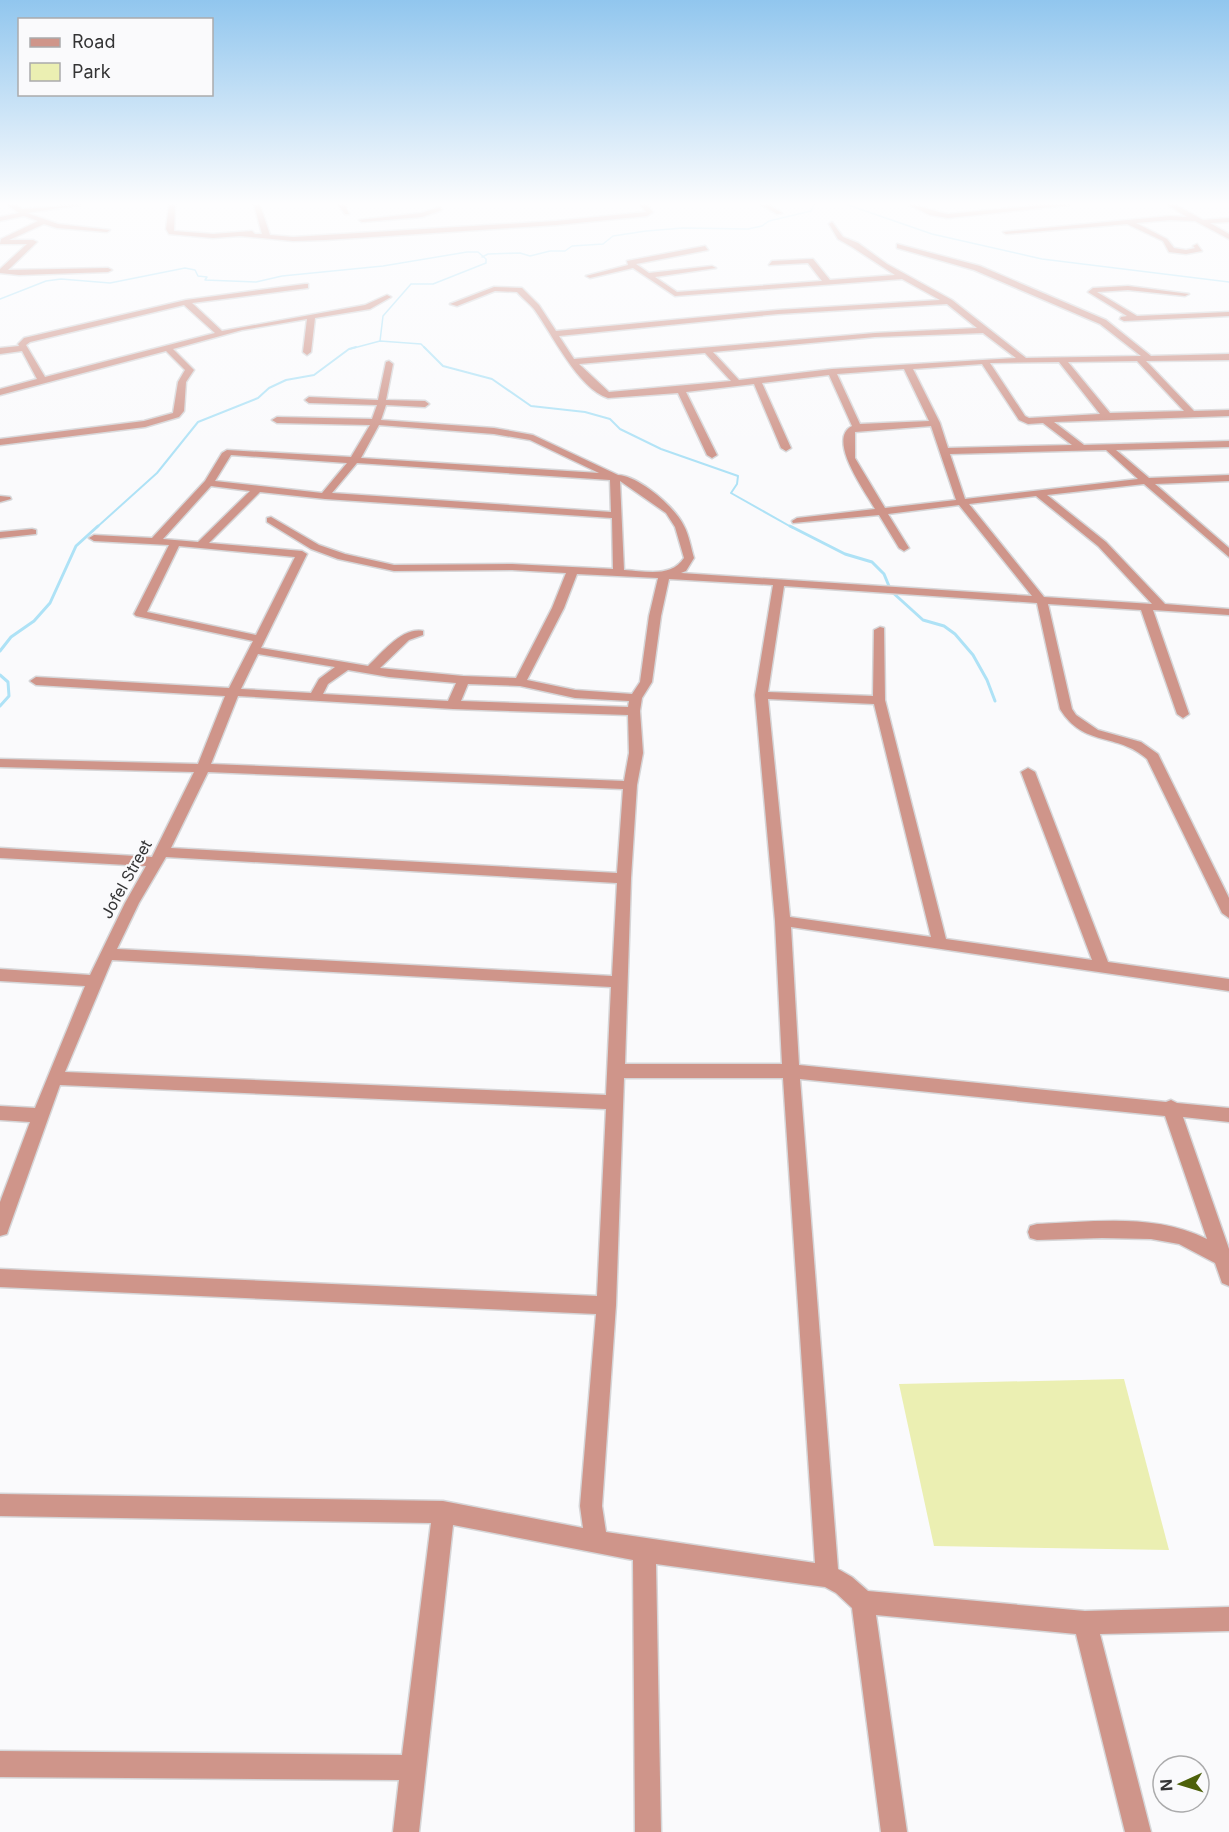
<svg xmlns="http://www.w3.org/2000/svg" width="1229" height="1832" viewBox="0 0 1229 1832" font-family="Inter,sans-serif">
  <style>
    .green { fill: #ebefb2 }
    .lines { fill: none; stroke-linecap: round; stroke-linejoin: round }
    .stream-far2 { stroke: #aee2f6; stroke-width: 1.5 }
    .stream-far1 { stroke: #aee2f6; stroke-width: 2 }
    .stream { stroke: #aee2f6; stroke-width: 3 }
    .minor-casing { stroke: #d6d6d8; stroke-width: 3 }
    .minor { fill: #cf958a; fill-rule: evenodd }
    .labels { text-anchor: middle; stroke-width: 4.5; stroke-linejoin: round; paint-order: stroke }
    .street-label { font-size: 16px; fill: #343435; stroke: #fafafc }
  </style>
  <rect width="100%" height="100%" fill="#fafafc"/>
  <!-- green -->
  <polygon class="green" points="1124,1379 1169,1550 934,1546 899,1384"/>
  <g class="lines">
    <!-- stream-far2 -->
    <g class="stream-far2">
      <polyline points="848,205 932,234 1042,259 1229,282"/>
      <polyline points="482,257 488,254 520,253 530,256 550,251 565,251 572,246 603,244 613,236 646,231 683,228 748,229 762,226 769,221 811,211 814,205"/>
      <polyline points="0,299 46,281 61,279 110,283 185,268 195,270 198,276 207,277 205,280 256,282 282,276 383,266 467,252 478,252 486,259 486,263 433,284 411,284 383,316 380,341"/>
      <polyline points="350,349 380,341 421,344 426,349"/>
    </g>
    <!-- stream-far1 -->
    <g class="stream-far1">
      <polyline points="424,347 443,366 492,379 531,406 585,412 610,419 620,429 661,449 738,476 737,484 731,493 793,528"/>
      <polyline points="96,528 157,473 198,422 258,398 269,388 286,380 314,375 349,349 356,347"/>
    </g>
    <!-- stream -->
    <g class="stream">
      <polyline points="790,526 845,554 872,562 884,574 891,591 923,620 944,626 955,634 973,655 987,680 995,701"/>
      <polyline points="0,651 11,637 34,621 50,603 76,546 98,526"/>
      <polyline points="0,675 8,682 9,696 0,706"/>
    </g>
    <!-- minor casing -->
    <g class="minor-casing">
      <g id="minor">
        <polygon points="8,205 16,205 22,209 80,205 27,213 58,224 110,230 107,232 57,228 44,224 9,240 33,240 37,242 8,270 108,268 112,270 108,272 19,275 0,273 0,269 27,244 0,244 1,239 38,221 24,216 0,221 0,217 19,213"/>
        <polygon points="169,205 175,205 174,231 213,234 252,231 255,234 262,234 254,205 260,205 270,235 293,237 556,221 646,212 640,205 647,205 653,212 647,216 556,225 325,240 293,241 240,236 213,238 169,234 166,229"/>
        <polygon points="338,205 345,205 349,214 345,214"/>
        <polygon points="761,205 769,205 782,213 777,214"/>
        <path d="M909,205C922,205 934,212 948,214L1043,205H1069L948,218L930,215Z"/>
        <polygon points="1168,205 1176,205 1203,220 1229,218 1229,222 1210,223 1229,234 1229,239 1195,221 1170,220 1136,223 1167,239 1174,248 1186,250 1195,248 1193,246 1197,244 1202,251 1186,254 1169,252 1163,241 1127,224 1006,234 1003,232 1170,216 1187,217"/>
        <polygon points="440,207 442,210 422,217 362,222 359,220 421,213"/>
        <path d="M832,222L843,237L858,243L887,264L952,300L1026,358L1141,356L1100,324L974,270L897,248V244L980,266L1106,320L1151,356L1229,354V360L1146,361L1194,411L1229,410V416L1054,422L1084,445L1229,441V447L1116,450L1149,478L1229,475V481L1155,484L1229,548V557L1144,484L1047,495L1106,542L1165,604L1229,609V615L1153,610L1189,714L1183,718L1177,714L1141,610L1048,604L1072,709L1076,715L1098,730L1141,742L1158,754L1229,898V918L1222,913L1147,759C1117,732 1084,748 1060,709L1037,603L784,586L768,692L873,696L874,630L880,627L884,628L885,700L946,939L1092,960L1021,772L1028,768L1035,772L1108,962L1229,979V991L791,927L799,1065L1166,1102L1171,1100L1177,1103L1229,1108V1122L1183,1117L1229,1249V1286L1222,1283L1215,1263L1179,1244L1151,1239L1102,1238L1037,1240L1030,1238L1028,1232L1030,1226L1037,1224C1094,1222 1154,1213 1207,1239L1165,1116L800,1079L838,1569L852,1577L868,1591L1085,1611L1229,1607V1631L1100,1634L1151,1832H1125L1076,1634L876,1615L907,1832H881L852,1608L836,1593L825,1587L656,1564L661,1832H635L633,1560L453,1525L419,1832H393L399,1780L0,1777V1751L402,1755L431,1523L0,1516V1494L443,1501L583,1528L580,1506L596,1314L0,1287V1269L597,1296L606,1109L60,1085L9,1228L7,1234L0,1236V1202L30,1122L0,1120V1106L35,1108L85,986L0,981V969L90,975L125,903L146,866L0,858V848L152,857L194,772L0,767V759L198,764L225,696L36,685L30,681L36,677L229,688L253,641L136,616L134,614L169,545L94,541L89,538L94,535L152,538L205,481L222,453L227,450L351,457L370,425L277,423L272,420L277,417L372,419L377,405L309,403L305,400L309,397L378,400L386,362L389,361L393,364L386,400L425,401L429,404L425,407L386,405L381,420L494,428L533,435L618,475C639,476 675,507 684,526C689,535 691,548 694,558L686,571L681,573L1032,596L959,505L888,514L909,548L904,551L899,548L879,515L793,523L792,521L797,518L875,509C866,493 826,439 852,426L829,375L762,383L791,448L786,451L781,448L754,384L686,392L717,455L712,458L707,455L678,393L608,398C578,389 551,332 534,309C529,303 522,298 517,292L495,291L457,306L450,304L494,287L522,288L539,305L556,331L778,310L940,300L902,279L675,296L633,268L590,278L586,276L628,265L627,261L705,246L708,250L636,264L649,273L712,266L716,268L655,277L677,292L822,281L808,263L769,265L772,261L813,259L830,280L895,275L852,247L838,239L829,224ZM947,304L977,328L875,333L574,359L559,336L778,314ZM983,333L1016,358L832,369L739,380L713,352L875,337ZM705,353L731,381L609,392L579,364ZM1137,361L1184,411L1110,413L1068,362ZM1059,362L1100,414L1029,418L1025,416L990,363ZM982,364L1019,420L1028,424L1043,423L1072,445L948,448L940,423L913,369ZM904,369L929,421L860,424L837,374ZM379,425L494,434L530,440L599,473L361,458ZM931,426L956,500L885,508L855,458V432ZM1106,450L1138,479L965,499L950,454ZM231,455L347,463L322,493L215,481ZM357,463L610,480L611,512L332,493ZM620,481L666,513L675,527L684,558C671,578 645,571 624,570ZM211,486L250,491L198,542L163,539ZM260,492L325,499L612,518L613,569L512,564L394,565L345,554L319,545L271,517L267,518V522L311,549L338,559L394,571L512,570L566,573L552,608L516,678L463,676L380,668L409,640L423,635V631C402,627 382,653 368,666L261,648L307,554L302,551L209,543ZM1036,496L1098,546L1152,604L1044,597L969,504ZM179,546L295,557L256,635L147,612ZM577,574L658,578L649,616L640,682L632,694L575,690L527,680L564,608ZM669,579L773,585L755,695L775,921L782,1064H625L631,878L637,785L643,753L640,711L642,698L652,682L661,616ZM258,654L335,667L319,679L311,693L241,689ZM348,670L389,677L456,683L448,701L323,694L328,684ZM468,684L520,686L575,698L629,701L628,707L461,701ZM238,696L453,709L628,715L629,753L624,781L211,764ZM768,699L874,704L931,937L790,917ZM208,772L623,789L617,873L171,848ZM166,857L617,883L612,976L117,949L139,903ZM112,960L611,987L606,1095L65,1072ZM624,1078H783L815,1563L606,1532L602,1506L616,1305Z"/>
        <path d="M305,284H308V288L192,303L222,331L365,305L387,295L391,297L370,309L315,318L311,352L307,355L303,352L307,319L242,330L173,349L194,370L186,382L184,411L179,417L145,427L0,445V439L144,421L173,413L178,382L185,370L166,351L0,395V389L37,379L22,351L0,354V348L19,346L18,344L24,338L186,300ZM184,305L215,333L45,377L26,345L30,342Z"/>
        <polygon points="1128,286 1189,294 1185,296 1128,290 1097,292 1137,316 1229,312 1229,316 1124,321 1120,319 1121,317 1127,316 1088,292 1093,288"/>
        <polygon points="0,496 10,497 11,499 0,502"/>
        <polygon points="32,529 36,530 36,534 0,538 0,532"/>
      </g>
    </g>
    <!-- minor -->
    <use href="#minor" class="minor"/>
  </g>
  <!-- sky -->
  <linearGradient id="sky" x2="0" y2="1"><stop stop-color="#91c6ee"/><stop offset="0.44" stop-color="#fdfdfe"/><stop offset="1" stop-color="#fdfdfe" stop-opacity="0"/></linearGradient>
  <rect width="1229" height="462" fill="url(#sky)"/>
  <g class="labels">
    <!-- street labels -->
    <g class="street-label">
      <text transform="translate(126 879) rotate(-61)" y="6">Jofel Street</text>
    </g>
  </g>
  <!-- legend -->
  <rect x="18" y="18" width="195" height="78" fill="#fafafc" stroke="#ababac" stroke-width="1.5"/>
  <rect x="30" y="38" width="30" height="9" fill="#cf958a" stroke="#ababac" stroke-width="1.5"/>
  <text x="72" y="48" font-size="18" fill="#343435">Road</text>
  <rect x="30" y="63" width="30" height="18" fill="#ebefb2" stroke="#ababac" stroke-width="1.5"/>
  <text x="72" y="78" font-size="18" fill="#343435">Park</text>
  <!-- north arrow -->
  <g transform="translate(1181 1784) rotate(266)"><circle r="28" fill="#fafafc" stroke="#ababac" stroke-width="1.5"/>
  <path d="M0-4.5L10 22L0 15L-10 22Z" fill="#4d610a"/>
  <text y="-9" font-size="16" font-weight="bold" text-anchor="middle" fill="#343435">N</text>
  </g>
</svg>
